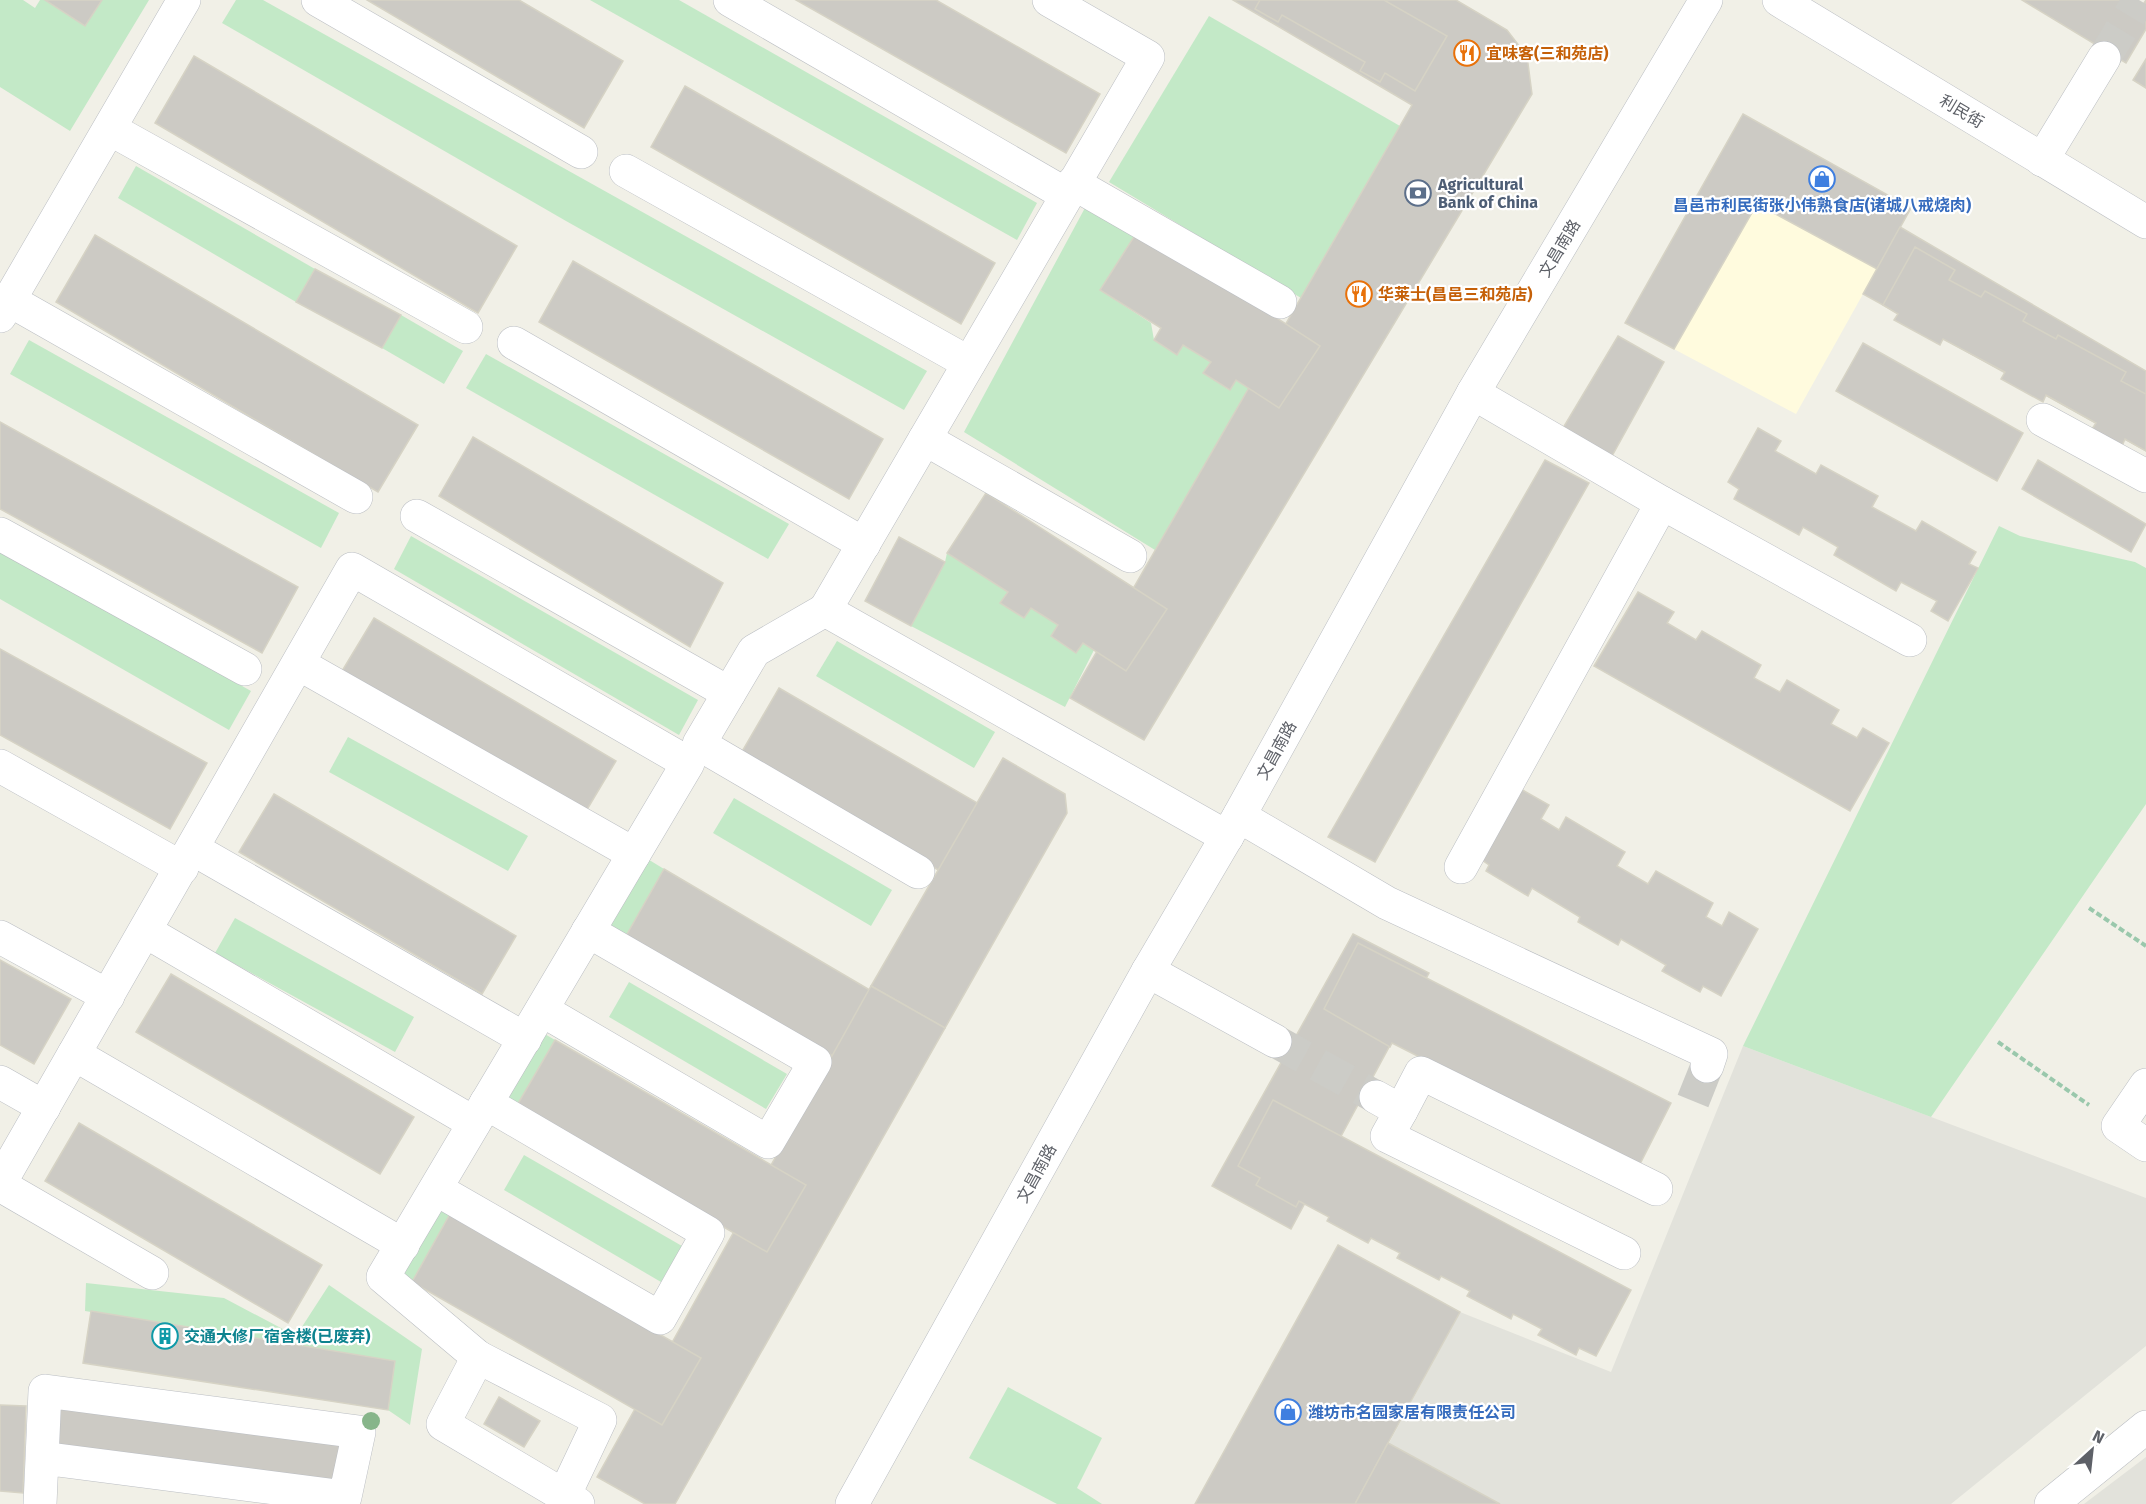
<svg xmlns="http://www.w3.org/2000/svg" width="2146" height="1504" viewBox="0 0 2146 1504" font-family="'Fira Sans','Noto Sans SC',sans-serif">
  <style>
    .commercial { fill: #fffbde }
    .industrial { fill: #e2e2db }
    .green { fill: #c3e9c7 }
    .building { fill: #cccac4; stroke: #d6d3c5; stroke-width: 1.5 }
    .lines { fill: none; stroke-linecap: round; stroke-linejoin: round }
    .minor-tunnel { stroke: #ccccc7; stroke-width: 33; stroke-dasharray: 33 16; stroke-linecap: butt }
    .minor-casing { stroke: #bbbec3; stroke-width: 34 }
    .path { stroke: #9ac8ac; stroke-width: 4; stroke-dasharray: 6 3; stroke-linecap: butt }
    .minor { stroke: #fff; stroke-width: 33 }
    .tree { fill: #87b58a }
    .labels { text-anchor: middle; stroke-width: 4.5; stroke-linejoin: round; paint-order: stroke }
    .food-label { font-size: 16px; font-weight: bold; fill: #c56008; stroke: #fff; text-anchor: start }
    .street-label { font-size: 16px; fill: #5e6168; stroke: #fff }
    .service-label { font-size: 16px; font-weight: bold; fill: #4e5e75; stroke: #fff; text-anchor: start }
    .shop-label { font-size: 16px; font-weight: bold; fill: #366cbe; stroke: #fff }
    .culture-label { font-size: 16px; font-weight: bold; fill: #0d838f; stroke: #fff; text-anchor: start }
  </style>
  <rect width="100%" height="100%" fill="#f1f0e7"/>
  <!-- commercial -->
  <polygon class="commercial" points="1743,114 1911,208 1796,414 1625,323"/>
  <!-- industrial -->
  <g class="industrial">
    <polygon points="1743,1046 2146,1198 2146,1346 1951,1504 1356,1504 1460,1312 1611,1372"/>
    <polygon points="2146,1457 2146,1504 2084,1504"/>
  </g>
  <!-- green -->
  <g class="green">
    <polygon points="0,0 23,0 35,8 40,0 45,0 85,26 102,0 149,0 70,131 0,87"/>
    <polygon points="236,0 263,0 927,371 904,410 566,221 222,23"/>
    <polygon points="590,0 679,0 1037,203 1017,240"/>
    <polygon points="1209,16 1400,126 1301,298 1109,182"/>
    <polygon points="136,166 315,269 296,302 118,198"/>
    <polygon points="1086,206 1139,229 1100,290 1151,323 1154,340 1177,355 1183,345 1211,362 1204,373 1229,390 1236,380 1251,389 1155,550 964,432"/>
    <polygon points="401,315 463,351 444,384 382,348"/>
    <polygon points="29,340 339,513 321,548 10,374"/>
    <polygon points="486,354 789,524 768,559 466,388"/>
    <polygon points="1999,526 2020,536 2135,562 2146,568 2146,804 1931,1117 1743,1046"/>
    <polygon points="411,536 698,700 679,735 394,569"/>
    <polygon points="0,551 251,691 229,730 0,599"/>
    <polygon points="947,553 1008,592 1001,603 1023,618 1031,608 1058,625 1051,636 1076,653 1083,643 1094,650 1065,707 911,626 945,562"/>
    <polygon points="837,641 995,732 974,768 816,676"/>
    <polygon points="348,737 528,836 508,871 329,772"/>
    <polygon points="734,798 892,890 871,926 713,833"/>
    <polygon points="646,858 664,869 623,942 604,931"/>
    <polygon points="235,918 414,1017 395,1052 215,953"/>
    <polygon points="629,982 787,1074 766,1109 609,1017"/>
    <polygon points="538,1030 555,1040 516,1107 499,1098"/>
    <polygon points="524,1155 682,1246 661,1282 504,1190"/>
    <polygon points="433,1205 450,1214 412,1282 396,1273"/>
    <polygon points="86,1283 224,1298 296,1336 329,1285 422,1349 410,1425 388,1410 395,1361 85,1311"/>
    <polygon points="1008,1387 1102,1438 1077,1488 1102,1504 1057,1504 969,1458"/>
  </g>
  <!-- building -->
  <g class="building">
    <polygon points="45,0 102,0 85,26"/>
    <polygon points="367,0 519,0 623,61 584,128"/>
    <polygon points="796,0 936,0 1100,94 1066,153"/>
    <polygon points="1233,0 1456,0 1507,30 1527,56 1532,94 1144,740 1070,698 1412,105"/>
    <polygon points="1260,0 1384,0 1447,36 1415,91 1385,73 1380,82 1360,71 1365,62 1282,15 1278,22 1255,9"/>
    <polygon points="2022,0 2131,0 2142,6 2146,0 2146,29 2126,63"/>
    <polygon points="194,56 517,246 478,313 155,123"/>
    <polygon points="2146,59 2146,88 2133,80"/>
    <polygon points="685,86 995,263 961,324 651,147"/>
    <polygon points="1743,114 1911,208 1877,269 1757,204 1674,349 1625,323"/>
    <polygon points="1900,227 2146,371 2146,451 1863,294"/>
    <polygon points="1139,229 1320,346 1279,408 1236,380 1230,390 1203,373 1211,362 1183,345 1177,355 1154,340 1161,328 1100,290"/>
    <polygon points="95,235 418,425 378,492 56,302"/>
    <polygon points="1915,247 1955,270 1949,280 1981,297 1985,291 2027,314 2023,321 2056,339 2058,335 2126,372 2121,381 2146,394 2146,451 2125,439 2122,446 2092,429 2096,423 2046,395 2043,402 2001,379 2005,372 1943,339 1940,345 1894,320 1898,314 1883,305"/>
    <polygon points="573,261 883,439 849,499 539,322"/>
    <polygon points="315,269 401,315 382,348 296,302"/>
    <polygon points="1618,336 1664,362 1612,456 1563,428"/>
    <polygon points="1863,343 2023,433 1997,481 1836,391"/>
    <polygon points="0,422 298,587 262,653 0,509"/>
    <polygon points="1758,428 1781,441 1775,451 1816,474 1821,465 1878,496 1872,507 1916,531 1922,521 1976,552 1969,564 1978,568 1948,621 1931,611 1937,601 1901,582 1896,591 1834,555 1838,547 1803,527 1799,535 1734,499 1739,489 1728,482"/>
    <polygon points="473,437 723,583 690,647 439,496"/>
    <polygon points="1545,460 1589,483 1375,862 1328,837"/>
    <polygon points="2038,460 2146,524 2131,552 2022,489"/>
    <polygon points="986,493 1167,609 1126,671 1083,643 1076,653 1051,636 1058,625 1031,608 1024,618 1000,603 1008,592 947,553"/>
    <polygon points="899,537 945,562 911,626 865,601"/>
    <polygon points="1638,592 1674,612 1667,623 1696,640 1702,631 1761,665 1754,678 1780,692 1787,680 1839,710 1831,724 1857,738 1863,728 1889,743 1850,811 1594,666"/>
    <polygon points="374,618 616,761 582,818 339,676"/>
    <polygon points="0,649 207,763 170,829 0,735"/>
    <polygon points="779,688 1029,833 990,900 740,755"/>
    <polygon points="1003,758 1065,794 1067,813 945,1028 871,986"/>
    <polygon points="1519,788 1549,805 1541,819 1559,830 1566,817 1625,852 1617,866 1648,884 1656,871 1713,903 1706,917 1722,926 1729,912 1758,929 1721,996 1703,986 1700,992 1662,971 1666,965 1621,939 1618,945 1578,922 1580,917 1532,888 1528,896 1486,871 1489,865 1479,858"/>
    <polygon points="274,794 516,936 482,994 239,852"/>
    <polygon points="664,869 868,989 915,1014 876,1081 626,936"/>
    <polygon points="1353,934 1429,973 1291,1229 1212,1186"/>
    <polygon points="1358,943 1671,1103 1638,1168 1392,1043 1390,1047 1324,1009"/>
    <polygon points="0,960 71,999 34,1064 0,1045"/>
    <polygon points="171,974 414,1117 380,1174 136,1032"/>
    <polygon points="871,986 945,1028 675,1504 645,1504 597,1477"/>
    <polygon points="555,1040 806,1185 767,1252 516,1107"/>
    <polygon points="1273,1100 1631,1290 1596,1356 1579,1348 1576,1355 1538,1335 1542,1329 1513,1314 1511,1319 1467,1296 1470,1291 1441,1276 1439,1280 1397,1258 1400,1253 1371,1238 1368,1243 1327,1221 1329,1217 1299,1201 1296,1207 1256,1185 1260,1178 1238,1166"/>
    <polygon points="79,1123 322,1265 288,1323 45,1181"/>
    <polygon points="450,1214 701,1358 662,1425 412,1282"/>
    <polygon points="1338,1245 1460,1312 1388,1443 1355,1504 1195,1504"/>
    <polygon points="91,1311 395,1361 388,1410 83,1363"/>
    <polygon points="499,1397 540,1421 524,1447 484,1424"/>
    <polygon points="59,1404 340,1438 335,1480 54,1446"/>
    <polygon points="0,1405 26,1406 23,1493 0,1491"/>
    <polygon points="1388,1443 1500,1504 1355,1504"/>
  </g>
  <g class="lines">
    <!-- minor-tunnel -->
    <g class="minor-tunnel">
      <polyline points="2104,58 2139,0"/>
      <polyline points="1275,1041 1376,1097"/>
      <polyline points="1693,1101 1707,1066"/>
    </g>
    <!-- minor casing -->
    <g class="minor-casing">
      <g id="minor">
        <polyline points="318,0 581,152"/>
        <polyline points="730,0 1067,195"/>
        <polyline points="1049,0 1148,57 825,610 1227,837"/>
        <polyline points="1779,0 2146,222"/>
        <polyline points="110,129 466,327"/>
        <polyline points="2042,160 2104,58"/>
        <polyline points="626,171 969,363"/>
        <polyline points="1073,183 1280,302"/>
        <polyline points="9,300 356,497"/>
        <polyline points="0,316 184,0"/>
        <polyline points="514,343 864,544"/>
        <polyline points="2043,420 2146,476"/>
        <polyline points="925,439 1130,556"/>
        <polyline points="1662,503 1910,640"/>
        <polyline points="417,516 729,693"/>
        <polyline points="0,534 245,669"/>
        <polyline points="825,610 754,651 699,744 918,872"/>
        <polyline points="299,664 634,854"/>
        <polyline points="0,766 182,868"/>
        <polyline points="1239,816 1387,903 1711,1054 1707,1066"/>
        <polyline points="193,849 525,1039"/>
        <polyline points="1461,867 1662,503 1473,393"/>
        <polyline points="145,931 474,1123"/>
        <polyline points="0,937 108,996"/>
        <polyline points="1148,971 1275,1041"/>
        <polyline points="542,1010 768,1142 815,1062 588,931"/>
        <polyline points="74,1054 403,1245"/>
        <polyline points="0,1082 44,1107"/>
        <polyline points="2146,1085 2118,1126 2146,1145"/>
        <polyline points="1376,1097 1401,1111 1421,1073 1656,1189"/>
        <polyline points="1401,1111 1387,1136 1624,1253"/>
        <polyline points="0,1183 352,569 688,763 383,1277 478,1357 443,1424 578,1504"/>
        <polyline points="0,1185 152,1273"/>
        <polyline points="436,1189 660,1318 708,1233 486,1103"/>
        <polyline points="478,1357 600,1420 564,1496"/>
        <polyline points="40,1504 45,1391 359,1432 345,1497 42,1458"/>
        <polyline points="852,1504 1148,971 1239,816 1473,393 1706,0"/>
        <polyline points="2051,1504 2146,1427"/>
      </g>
    </g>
    <!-- path -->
    <g class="path">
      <polyline points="2089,908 2146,946"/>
      <polyline points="1998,1042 2089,1105"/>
    </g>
    <!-- minor -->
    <use href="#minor" class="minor"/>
  </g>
  <!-- trees -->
  <circle class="tree" cx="371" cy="1421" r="9"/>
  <!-- icons -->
  <defs>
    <g id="restaurant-ring" transform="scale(1.35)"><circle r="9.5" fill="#fff" stroke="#e8710a" stroke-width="1.5"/><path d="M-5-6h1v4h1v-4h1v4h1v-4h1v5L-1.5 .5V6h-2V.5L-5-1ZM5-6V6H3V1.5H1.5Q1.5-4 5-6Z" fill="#e8710a"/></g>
    <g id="shop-ring" transform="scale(1.35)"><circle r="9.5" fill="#fff" stroke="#3f7fe0" stroke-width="1.5"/><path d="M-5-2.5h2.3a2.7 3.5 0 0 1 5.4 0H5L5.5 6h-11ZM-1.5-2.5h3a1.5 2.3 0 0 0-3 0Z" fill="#3f7fe0"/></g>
    <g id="bank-ring" transform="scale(1.35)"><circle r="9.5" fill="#fff" stroke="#5c6f8a" stroke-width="1.5"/><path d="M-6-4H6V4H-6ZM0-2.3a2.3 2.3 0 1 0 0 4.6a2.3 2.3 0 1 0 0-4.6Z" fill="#5c6f8a"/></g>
    <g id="building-ring" transform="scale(1.35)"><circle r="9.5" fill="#fff" stroke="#0f9aa8" stroke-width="1.5"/><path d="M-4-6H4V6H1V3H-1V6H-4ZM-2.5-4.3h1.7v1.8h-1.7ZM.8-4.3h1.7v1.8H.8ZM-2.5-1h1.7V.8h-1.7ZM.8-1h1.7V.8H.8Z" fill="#0f9aa8"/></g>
  </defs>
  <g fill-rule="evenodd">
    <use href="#restaurant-ring" x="1467" y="53"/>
    <use href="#shop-ring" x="1822" y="179"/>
    <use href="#bank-ring" x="1418" y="193"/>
    <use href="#restaurant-ring" x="1359" y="294"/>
    <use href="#building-ring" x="165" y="1336"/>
    <use href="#shop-ring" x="1288" y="1412"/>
  </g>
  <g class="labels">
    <!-- food labels -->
    <g class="food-label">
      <text x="1486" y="59">宜味客(三和苑店)</text>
      <text x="1378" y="300">华莱士(昌邑三和苑店)</text>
    </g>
    <!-- street labels -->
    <g class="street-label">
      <text transform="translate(1962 111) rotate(31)" y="6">利民街</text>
      <text transform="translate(1559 248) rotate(-59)" y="6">文昌南路</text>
      <text transform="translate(1276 750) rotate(-61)" y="6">文昌南路</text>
      <text transform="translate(1036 1173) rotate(-61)" y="6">文昌南路</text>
    </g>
    <!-- service labels -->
    <g class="service-label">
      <text x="1438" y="190">Agricultural<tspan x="1438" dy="18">Bank of China</tspan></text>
    </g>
    <!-- shop labels -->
    <g class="shop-label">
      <text x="1822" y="211">昌邑市利民街张小伟熟食店(诸城八戒烧肉)</text>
      <text x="1308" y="1418" text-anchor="start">潍坊市名园家居有限责任公司</text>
    </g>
    <!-- culture labels -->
    <g class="culture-label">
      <text x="184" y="1342">交通大修厂宿舍楼(已废弃)</text>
    </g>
  </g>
  <!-- north arrow -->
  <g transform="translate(2092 1450) rotate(27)" stroke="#ffffff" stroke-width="4.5" paint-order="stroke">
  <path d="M0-4.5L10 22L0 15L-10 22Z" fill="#5e6168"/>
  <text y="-9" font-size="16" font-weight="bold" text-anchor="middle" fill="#5e6168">N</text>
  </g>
</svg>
